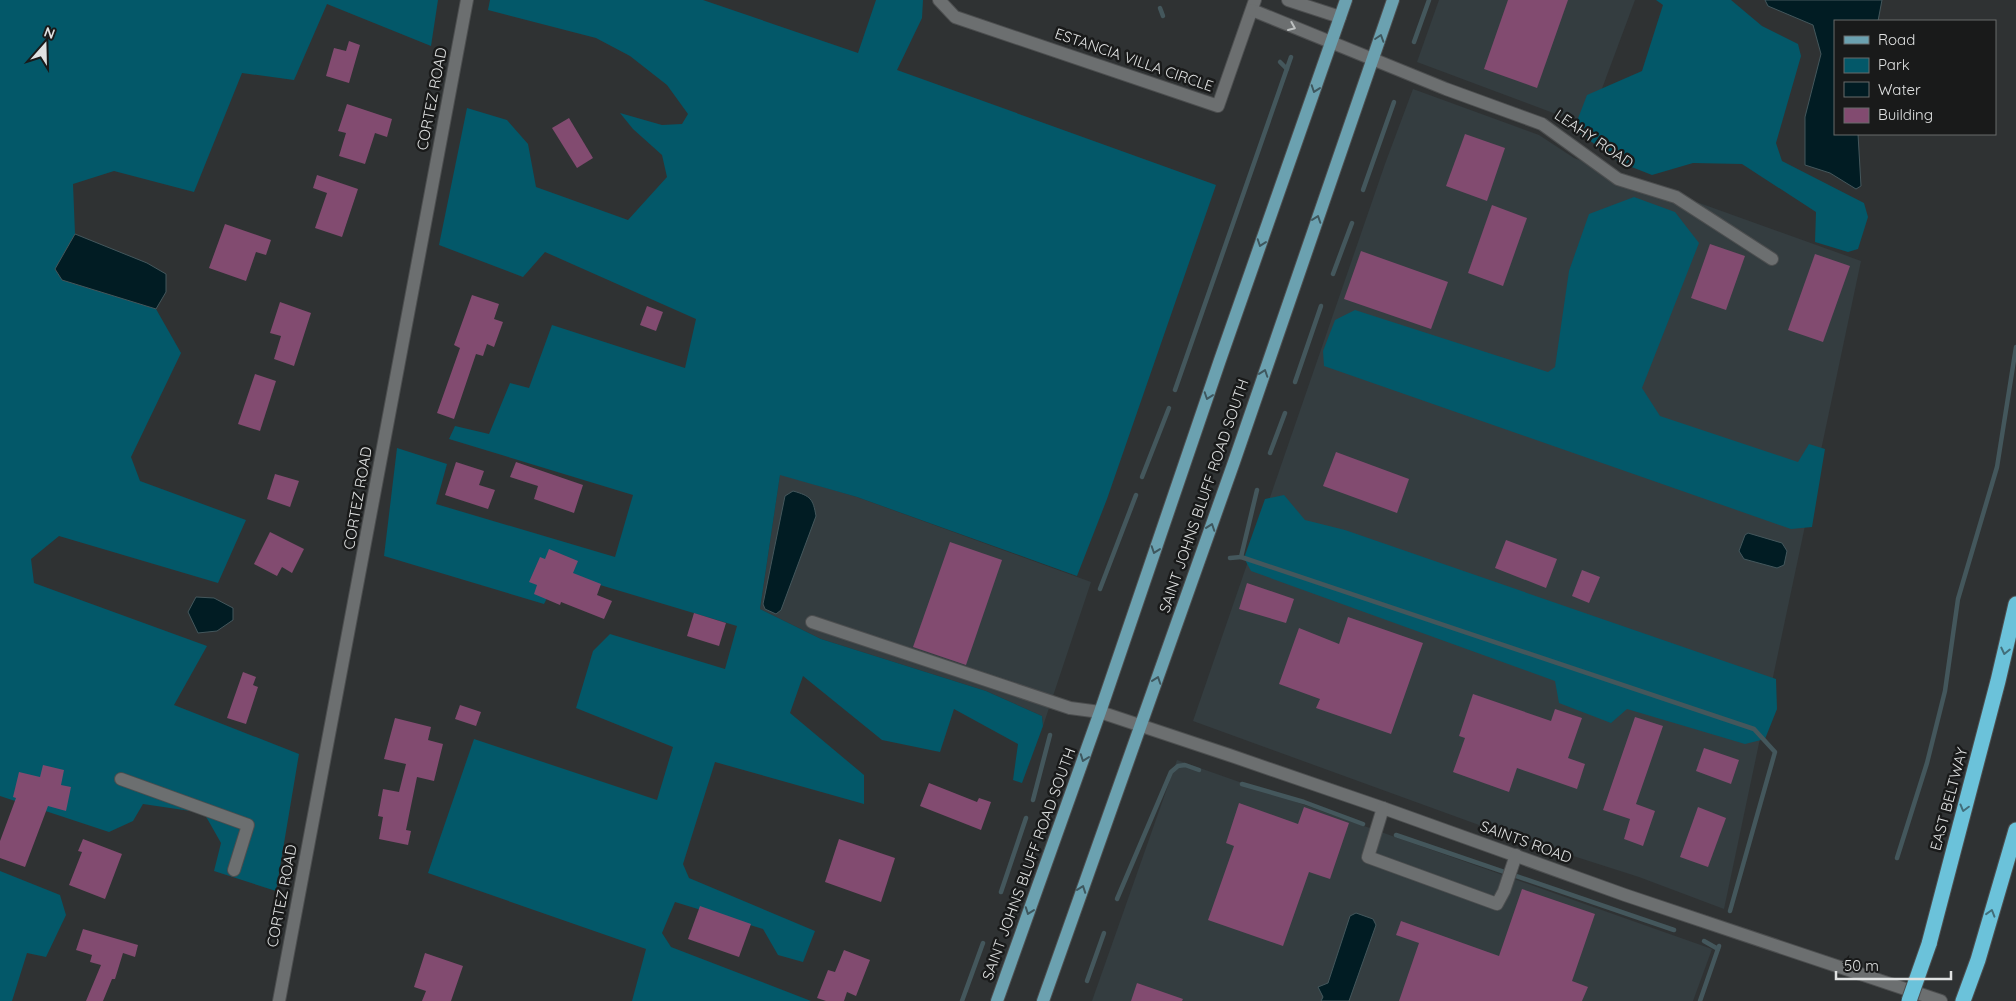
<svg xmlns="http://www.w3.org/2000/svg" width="2016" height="1001" viewBox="0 0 2016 1001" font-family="Quicksand,sans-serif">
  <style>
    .built { fill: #343d40 }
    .green { fill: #035869 }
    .water { fill: #011c23; stroke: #44575c }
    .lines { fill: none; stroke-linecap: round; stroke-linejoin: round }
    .stream { stroke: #44575c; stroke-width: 4.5 }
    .building { fill: #824b70 }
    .minor-casing { stroke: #4c4e4f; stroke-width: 14 }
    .major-casing { stroke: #4c4e4f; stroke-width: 14 }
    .highway-casing { stroke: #4c4e4f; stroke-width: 17 }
    .minor { stroke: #6c6f70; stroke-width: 12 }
    .major { stroke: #6ba1b0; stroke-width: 12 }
    .highway { stroke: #6bc2da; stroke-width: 15 }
    .highway-bridge-casing { stroke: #4c4e4f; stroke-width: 17; stroke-linecap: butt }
    .highway-bridge { stroke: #6bc2da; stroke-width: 15 }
    .oneway { stroke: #bdc0c0 }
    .oneway2 { stroke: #3e575e }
    .oneway3 { stroke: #426e7a }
    .labels { text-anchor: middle; stroke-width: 5; stroke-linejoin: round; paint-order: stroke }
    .street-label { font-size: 15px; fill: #e0e2e2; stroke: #191a1a }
  </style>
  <rect width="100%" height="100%" fill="#2f3233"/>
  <!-- built -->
  <g class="built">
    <polygon points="1439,0 1635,0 1588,126 1417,62"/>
    <polygon points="1413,89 1539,135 1574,158 1861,261 1724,909 1639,877 1501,833 1193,721 1385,164"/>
    <polygon points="780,474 857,497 1091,582 1043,726 1042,716 986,691 821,639 760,609"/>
    <polygon points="1177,760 1712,949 1693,1001 1092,1001"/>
  </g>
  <!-- green -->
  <g class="green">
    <polygon points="0,0 438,0 431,46 327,4 294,80 242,73 194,192 114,171 73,184 75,234 55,269 62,280 156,309 181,353 131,457 140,481 246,520 218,583 59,536 31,559 34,583 207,646 174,705 299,754 276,891 214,871 221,843 204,813 143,804 133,821 109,832 0,796"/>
    <polygon points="490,0 703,0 858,53 876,0 923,0 922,18 897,70 1216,185 1107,499 1077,576 857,497 780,475 760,609 821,639 986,691 1042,716 1043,726 1022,783 1013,780 1018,744 954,709 940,752 882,740 803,676 790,713 864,775 864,804 715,762 683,864 689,878 815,931 803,962 778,955 763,929 675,902 662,933 671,947 811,1001 632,1001 646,949 428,873 474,739 657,800 673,747 576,708 593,651 610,634 725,669 737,626 560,573 544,604 384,556 397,448 447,464 436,504 615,557 633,495 449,439 455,426 489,434 510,383 529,388 552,325 685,368 696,319 545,252 523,277 439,245 467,108 507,120 528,144 536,187 628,220 667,177 662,155 633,129 620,113 662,125 682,124 688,114 667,85 630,56 596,38 488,10"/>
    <polygon points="1656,0 1731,0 1762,26 1798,44 1801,56 1776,143 1782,161 1864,203 1868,217 1858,249 1848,252 1815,242 1816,212 1742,164 1693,163 1652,175 1619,162 1574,129 1587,95 1642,71 1663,5"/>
    <polygon points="1634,197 1675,212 1699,243 1642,388 1660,416 1798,462 1809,444 1825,449 1812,527 1791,529 1324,366 1323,351 1335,320 1355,310 1548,372 1555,367 1569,271 1589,214"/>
    <polygon points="1284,495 1305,520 1345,530 1776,679 1777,709 1765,739 1745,744 1627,709 1611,723 1559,703 1555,681 1251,571 1244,558 1265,499"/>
    <polygon points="0,871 60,895 66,915 46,957 27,953 12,1001 0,1001"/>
  </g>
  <!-- water -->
  <g class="water">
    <polygon points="1765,0 1882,0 1878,21 1835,21 1835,134 1858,134 1861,186 1856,189 1830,173 1805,165 1805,117 1821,54 1813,25 1768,6"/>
    <polygon points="75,234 147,263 166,274 166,292 156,309 62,280 55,269"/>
    <path d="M793,491C811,496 813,499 816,516L781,610L776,614L765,609L763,604L785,496Z"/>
    <polygon points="1748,533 1782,543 1787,551 1784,565 1777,568 1744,559 1739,551 1745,535"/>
    <polygon points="196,597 214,598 233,608 233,620 217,631 198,633 188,612"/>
    <polygon points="1356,913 1373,919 1376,925 1349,1001 1321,1001 1323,997 1318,987 1328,983 1350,916"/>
  </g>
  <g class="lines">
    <!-- stream -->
    <g class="stream">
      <polyline points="1160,8 1163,16"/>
      <polyline points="1414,42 1429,0"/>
      <polyline points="1280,62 1287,69"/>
      <polyline points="1363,190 1394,102"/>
      <polyline points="1333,274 1352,223"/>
      <polyline points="1295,382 1321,306"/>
      <polyline points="1175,390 1291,57"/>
      <polyline points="1270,453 1285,413"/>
      <polyline points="1142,477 1169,408"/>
      <polyline points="1241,557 1754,729 1775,752 1730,911"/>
      <polyline points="1230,558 1241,557 1257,490"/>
      <polyline points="1100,589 1136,495"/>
      <polyline points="1242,784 1304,802 1363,824"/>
      <polyline points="1033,800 1050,735"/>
      <polyline points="1396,835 1674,930"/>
      <polyline points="1897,858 1927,763 1945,691 1958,599 1997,467 2016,347"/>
      <polyline points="1001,892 1026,818"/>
      <polyline points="1117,899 1171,772 1178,766 1185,765 1199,770"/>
      <polyline points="1704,941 1718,949"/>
      <polyline points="1087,981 1104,933"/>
      <polyline points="962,1001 983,943"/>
      <polyline points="1700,1001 1719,946"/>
    </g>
  </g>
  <!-- building -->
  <g class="building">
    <polygon points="1508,0 1568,0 1537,88 1484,69"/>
    <polygon points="349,41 360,45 349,83 326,76 334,48 346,51"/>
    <polygon points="347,104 392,119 387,137 375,133 365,164 339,156 346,133 338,131"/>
    <polygon points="569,118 593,158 577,168 552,128"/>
    <polygon points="1465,134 1505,148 1487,201 1446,186"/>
    <polygon points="317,175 358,189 342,237 315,228 327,193 313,188"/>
    <polygon points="1492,205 1527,218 1503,286 1468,273"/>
    <polygon points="225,224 271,240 266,255 256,252 246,281 209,268"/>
    <polygon points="1710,244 1745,256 1726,310 1691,298"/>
    <polygon points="1361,251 1448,282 1431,329 1344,299"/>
    <polygon points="1815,254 1850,266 1823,342 1788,330"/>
    <polygon points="472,295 499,304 494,319 503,322 494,347 487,344 483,356 476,354 454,419 437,413 460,348 454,345"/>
    <polygon points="280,302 311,313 294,366 274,359 281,336 270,333"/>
    <polygon points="647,306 663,312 656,331 640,325"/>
    <polygon points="255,374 276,381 260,431 238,424"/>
    <polygon points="1336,452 1409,479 1397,513 1323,486"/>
    <polygon points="456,462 484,471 479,485 495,490 488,509 445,495"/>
    <polygon points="516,462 583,485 574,513 534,499 538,486 510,477"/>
    <polygon points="275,474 299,481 290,507 267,499"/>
    <polygon points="270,532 304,549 292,573 282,567 277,576 254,564"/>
    <polygon points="1506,540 1557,559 1546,588 1495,568"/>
    <polygon points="950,542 1002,560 966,665 913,647"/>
    <polygon points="549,549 578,561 573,573 601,584 597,595 612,601 604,619 561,602 560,605 534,594 537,585 529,582 540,557 545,559"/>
    <polygon points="1582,570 1600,577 1589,603 1572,596"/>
    <polygon points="1247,583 1294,599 1286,623 1239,609"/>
    <polygon points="694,613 726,623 719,646 687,636"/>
    <polygon points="1348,617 1423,643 1391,734 1316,708 1320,699 1279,684 1299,628 1339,644"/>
    <polygon points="243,672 256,677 253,685 258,687 246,724 227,718"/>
    <polygon points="1473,694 1551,721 1555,709 1582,718 1568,758 1585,764 1577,789 1517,768 1509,792 1453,772 1465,738 1459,736"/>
    <polygon points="460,705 481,712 476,726 455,719"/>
    <polygon points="1635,717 1663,726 1636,804 1655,811 1643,846 1624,839 1630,819 1603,810"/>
    <polygon points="395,718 431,727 428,740 443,744 434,781 417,777 406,830 411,831 408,845 379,839 383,817 378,816 383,789 399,792 406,764 384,759"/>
    <polygon points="1704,748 1739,760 1731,784 1696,771"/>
    <polygon points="43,765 64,770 61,785 71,787 66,811 48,806 25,867 0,858 0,841 16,798 13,797 19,772 40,777"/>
    <polygon points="929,783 977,802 979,798 991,802 981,830 920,806"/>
    <polygon points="1239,803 1298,824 1304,807 1349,823 1330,879 1309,872 1283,946 1208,920 1234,846 1226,843"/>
    <polygon points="1698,807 1726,818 1708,867 1680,857"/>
    <polygon points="83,839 122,854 105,899 69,885 82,852 78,851"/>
    <polygon points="839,839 895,858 881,902 825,882"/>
    <polygon points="1522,889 1595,914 1572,981 1588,987 1582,1001 1399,1001 1419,943 1396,935 1401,921 1499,956"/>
    <polygon points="700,906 751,924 739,957 688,939"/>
    <polygon points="83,929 138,945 135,957 123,953 115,979 112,979 103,1001 86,1001 101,965 90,962 92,955 76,950"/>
    <polygon points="844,950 870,960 856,996 847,992 844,1001 826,1001 817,998 828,970 835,972"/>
    <polygon points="425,953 463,966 451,1001 422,1001 426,991 414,987"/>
    <polygon points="1137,983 1183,999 1182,1001 1131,1001"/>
  </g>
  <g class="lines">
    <!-- minor casing -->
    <g class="minor-casing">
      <g id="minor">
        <polyline points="939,0 955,17 1218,106 1255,0"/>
        <polyline points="1288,0 1340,17"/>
        <polyline points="1252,10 1446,89 1542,124 1618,179 1676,197 1772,259"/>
        <polyline points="812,622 1070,708 1100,712 1229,755 1383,808 1625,895 1941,1001"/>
        <polyline points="121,779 248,825 234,870"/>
        <polyline points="1383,808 1368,857 1497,904 1504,891 1516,855"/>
        <polyline points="279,1001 467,0"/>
      </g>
    </g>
    <!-- major casing -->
    <g class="major-casing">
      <g id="major">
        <polyline points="997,1001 1100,712 1220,360 1346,0"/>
        <polyline points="1043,1001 1234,462 1393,0"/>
      </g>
    </g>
    <!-- highway casing -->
    <g class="highway-casing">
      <g id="highway">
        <polyline points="1929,944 1998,681 2016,604"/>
        <polyline points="1963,1001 1978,960 2016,830"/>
      </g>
    </g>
    <!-- minor -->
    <use href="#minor" class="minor"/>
    <!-- major -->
    <use href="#major" class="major"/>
    <!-- highway -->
    <use href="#highway" class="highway"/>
    <!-- highway-bridge casing -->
    <g class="highway-bridge-casing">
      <polyline id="highway-bridge" points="1909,1001 1929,944"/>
    </g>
    <!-- highway-bridge -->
    <use href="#highway-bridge" class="highway-bridge"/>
  </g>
  <!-- one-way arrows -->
  <defs><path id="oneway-chevron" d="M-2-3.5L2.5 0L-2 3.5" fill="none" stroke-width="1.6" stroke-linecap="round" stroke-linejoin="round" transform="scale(1.25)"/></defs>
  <use class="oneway" href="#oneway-chevron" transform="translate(1292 27) rotate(23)"/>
  <g class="oneway2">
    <use href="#oneway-chevron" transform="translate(1380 38) rotate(-72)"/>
    <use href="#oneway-chevron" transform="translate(1315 89) rotate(109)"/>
    <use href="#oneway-chevron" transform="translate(1317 219) rotate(-71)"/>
    <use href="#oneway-chevron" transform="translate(1261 243) rotate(109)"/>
    <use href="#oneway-chevron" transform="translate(1264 373) rotate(-71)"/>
    <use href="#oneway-chevron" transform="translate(1208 396) rotate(109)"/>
    <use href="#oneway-chevron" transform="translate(1211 527) rotate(-71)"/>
    <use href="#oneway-chevron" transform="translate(1155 550) rotate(109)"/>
    <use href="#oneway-chevron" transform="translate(1157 680) rotate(-71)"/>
    <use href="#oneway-chevron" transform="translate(1084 758) rotate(110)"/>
    <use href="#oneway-chevron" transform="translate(1082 889) rotate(-70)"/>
    <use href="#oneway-chevron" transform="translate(1029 911) rotate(110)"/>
  </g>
  <g class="oneway3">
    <use href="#oneway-chevron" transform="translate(2005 651) rotate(103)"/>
    <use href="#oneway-chevron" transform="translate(1964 808) rotate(105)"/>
    <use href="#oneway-chevron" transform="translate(1991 913) rotate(-73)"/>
  </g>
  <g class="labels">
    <!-- street labels -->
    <g class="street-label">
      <text transform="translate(1134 60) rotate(19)" y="5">ESTANCIA VILLA CIRCLE</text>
      <text transform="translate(432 99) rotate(-79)" y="5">CORTEZ ROAD</text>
      <text transform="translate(1594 139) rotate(34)" y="5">LEAHY ROAD</text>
      <text transform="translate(1204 496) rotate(-71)" y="5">SAINT JOHNS BLUFF ROAD SOUTH</text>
      <text transform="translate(358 498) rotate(-80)" y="5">CORTEZ ROAD</text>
      <text transform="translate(1949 799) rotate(-75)" y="5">EAST BELTWAY</text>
      <text transform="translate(1526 842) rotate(20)" y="5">SAINTS ROAD</text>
      <text transform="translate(1029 864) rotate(-70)" y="5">SAINT JOHNS BLUFF ROAD SOUTH</text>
      <text transform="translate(282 896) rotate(-79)" y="5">CORTEZ ROAD</text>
    </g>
  </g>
  <!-- legend -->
  <rect x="1834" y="20" width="162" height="115" fill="#191a1a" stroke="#696a6a"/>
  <rect x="1844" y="36" width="25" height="8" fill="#6ba1b0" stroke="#696a6a"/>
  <text x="1878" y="45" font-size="15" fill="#e0e2e2">Road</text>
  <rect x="1844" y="58" width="25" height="15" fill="#035869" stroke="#696a6a"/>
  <text x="1878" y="70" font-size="15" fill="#e0e2e2">Park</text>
  <rect x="1844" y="82" width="25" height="15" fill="#011c23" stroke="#696a6a"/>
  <text x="1878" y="95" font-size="15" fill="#e0e2e2">Water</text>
  <rect x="1844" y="108" width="25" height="15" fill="#824b70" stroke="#696a6a"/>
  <text x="1878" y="120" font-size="15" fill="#e0e2e2">Building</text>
  <!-- north arrow -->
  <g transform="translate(45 45) rotate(20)" stroke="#191a1a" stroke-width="4" paint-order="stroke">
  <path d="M0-4L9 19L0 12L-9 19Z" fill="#e0e2e2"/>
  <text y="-8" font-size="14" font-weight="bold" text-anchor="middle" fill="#e0e2e2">N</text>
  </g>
  <!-- scale -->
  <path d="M1836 971v8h115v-8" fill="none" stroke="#e0e2e2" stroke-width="2.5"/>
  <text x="1844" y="971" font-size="15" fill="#e0e2e2" stroke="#191a1a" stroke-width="4" paint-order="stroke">50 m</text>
</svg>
